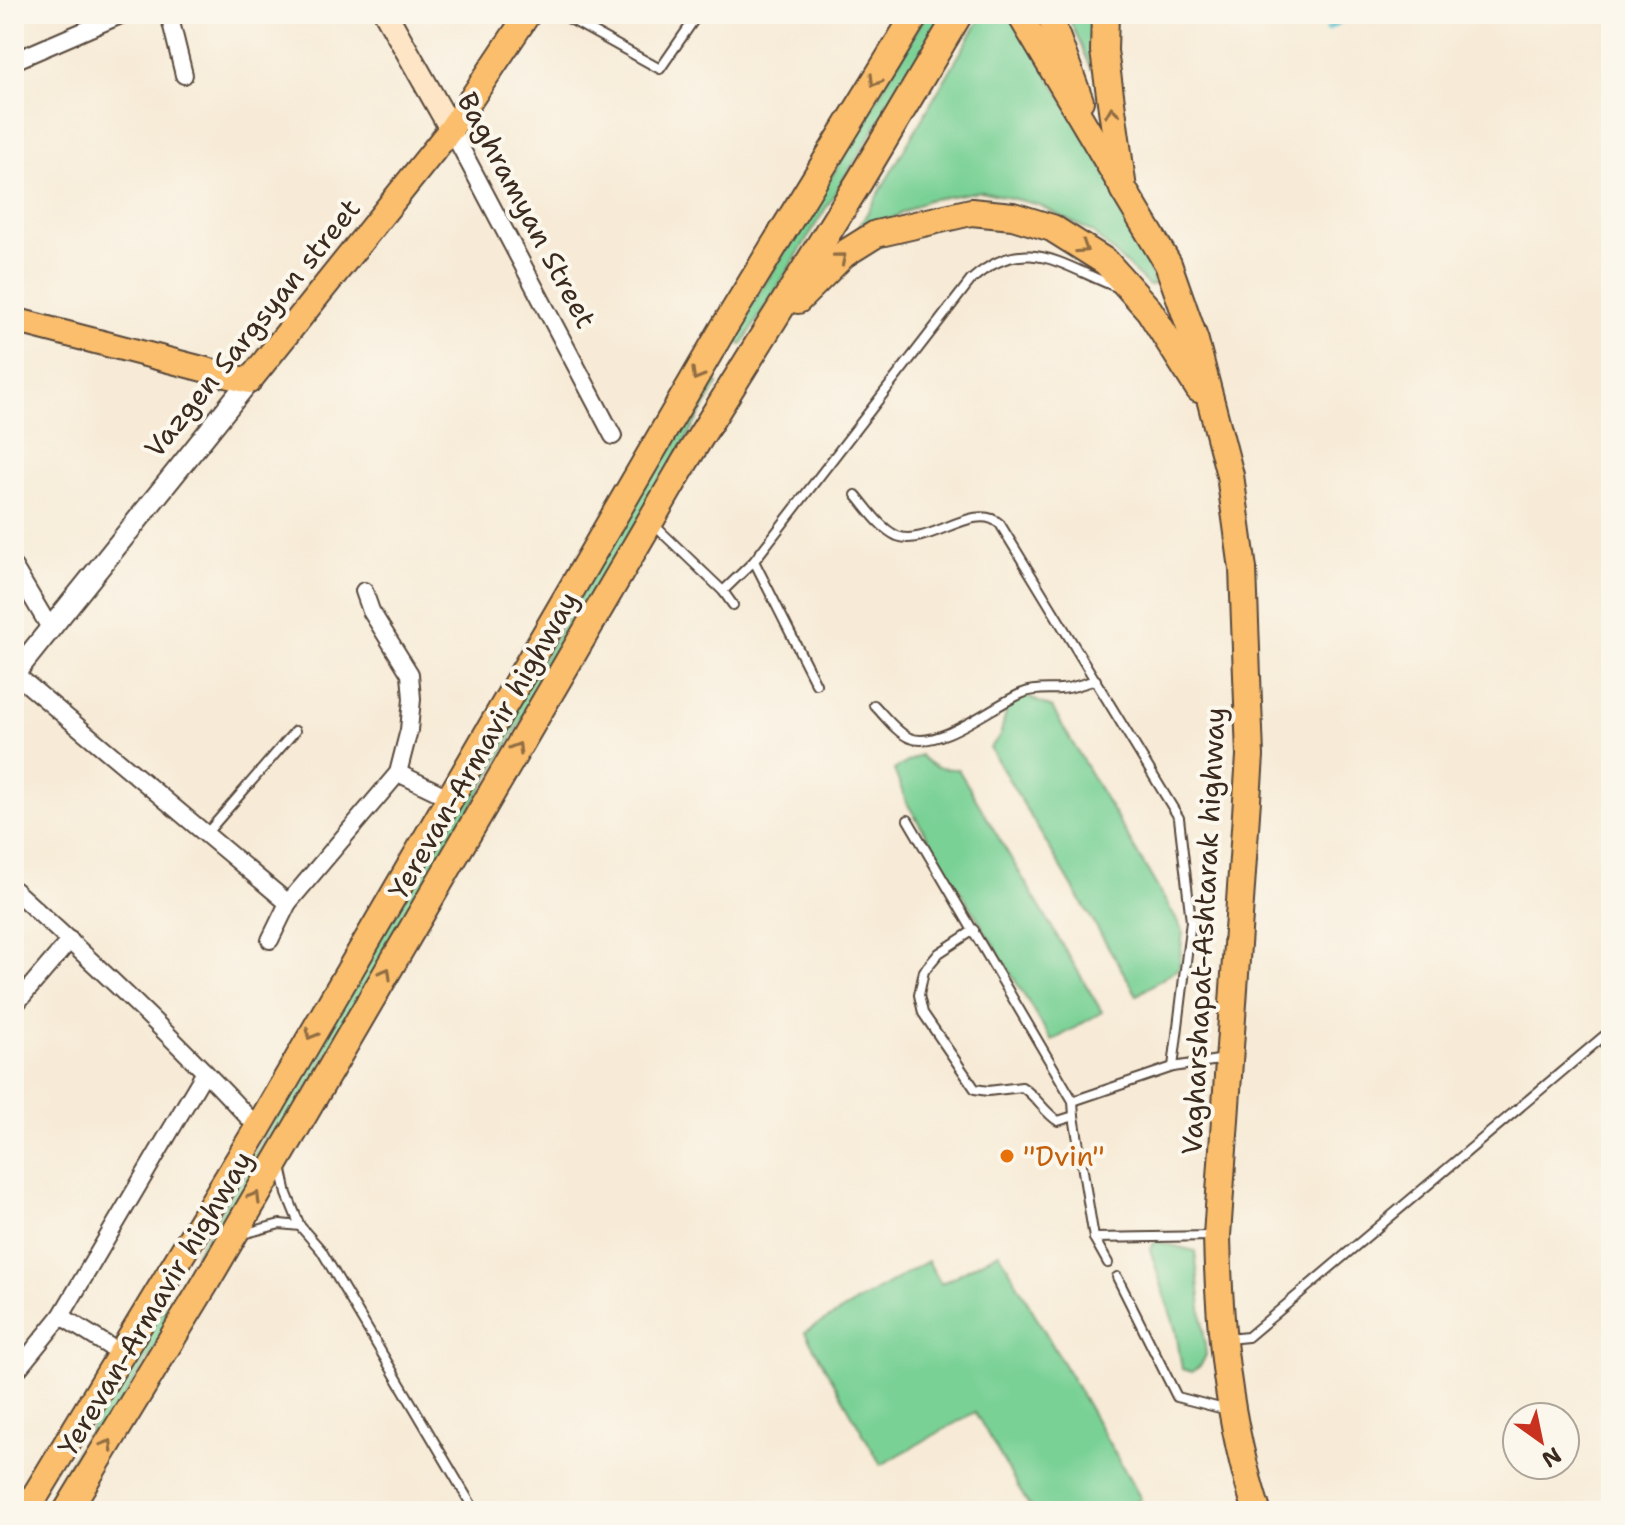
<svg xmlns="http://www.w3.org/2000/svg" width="1625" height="1525" viewBox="0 0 1625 1525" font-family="'Shantell Sans',sans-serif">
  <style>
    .green { fill: #7ad196; stroke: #5a7e5a; stroke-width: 2 }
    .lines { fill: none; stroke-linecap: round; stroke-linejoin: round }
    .stream { stroke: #53bfcc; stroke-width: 5 }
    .service-casing { stroke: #57473a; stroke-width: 12 }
    .minor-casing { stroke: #57473a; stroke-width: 20 }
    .tertiary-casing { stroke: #57473a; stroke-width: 24 }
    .secondary-casing { stroke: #57473a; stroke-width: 26 }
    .primary-casing { stroke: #57473a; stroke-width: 28 }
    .trunk-casing { stroke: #57473a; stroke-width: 30 }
    .service { stroke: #fff; stroke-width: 8 }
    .minor { stroke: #fff; stroke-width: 16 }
    .tertiary { stroke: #fff; stroke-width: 20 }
    .secondary { stroke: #fde5c5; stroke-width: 22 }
    .primary { stroke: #fabe6d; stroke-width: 24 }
    .trunk { stroke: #fabe6d; stroke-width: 26 }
    .oneway { stroke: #916d42 }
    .food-dot { fill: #e8710a; stroke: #fbf7ec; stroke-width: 3 }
    .labels { text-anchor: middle; stroke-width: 8; stroke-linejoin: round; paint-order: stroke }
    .street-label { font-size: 28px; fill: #3b2a1e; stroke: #fbf7ec }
    .food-label { font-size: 28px; fill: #c56008; stroke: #fbf7ec; text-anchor: start }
  </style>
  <rect width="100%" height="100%" fill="#fbf7ec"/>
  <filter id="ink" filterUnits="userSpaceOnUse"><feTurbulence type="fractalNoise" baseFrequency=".0125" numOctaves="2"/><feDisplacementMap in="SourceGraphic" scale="16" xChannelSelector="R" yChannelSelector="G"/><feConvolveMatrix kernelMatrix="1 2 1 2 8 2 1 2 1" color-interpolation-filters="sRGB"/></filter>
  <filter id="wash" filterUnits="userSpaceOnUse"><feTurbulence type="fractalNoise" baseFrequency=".006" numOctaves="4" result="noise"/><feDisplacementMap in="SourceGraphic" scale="32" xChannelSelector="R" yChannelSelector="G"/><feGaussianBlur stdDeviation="1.8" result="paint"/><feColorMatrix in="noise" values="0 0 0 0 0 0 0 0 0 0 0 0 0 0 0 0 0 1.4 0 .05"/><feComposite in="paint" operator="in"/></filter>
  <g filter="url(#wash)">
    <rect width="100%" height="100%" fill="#f7ebd7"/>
    <!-- green -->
    <g class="green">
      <polygon points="926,14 945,14 742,345 731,338 829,181"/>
      <polygon points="983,14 1012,14 1136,223 1154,284 1149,286 1092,232 1039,205 981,191 927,200 881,224 859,227"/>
      <polygon points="1067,14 1097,14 1097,42 1091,68"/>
      <polygon points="708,375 718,384 207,1261 195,1254"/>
      <polygon points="1024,695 1052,708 1183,931 1179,968 1137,995 990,748 1000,736 1008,705"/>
      <path d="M920,755C932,768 941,769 958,769L1102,1012L1052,1041L907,803L894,770Z"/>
      <polygon points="1155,1241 1195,1251 1206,1355 1201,1365 1192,1372 1182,1369 1176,1331 1150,1249"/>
      <polygon points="999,1252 1141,1499 1120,1511 1032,1511 975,1412 881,1465 805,1332 928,1261 941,1284"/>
      <polygon points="175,1290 186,1297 55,1511 40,1511"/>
    </g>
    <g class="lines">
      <!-- stream -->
      <polyline class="stream" points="1328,29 1352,14"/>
    </g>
  </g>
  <g filter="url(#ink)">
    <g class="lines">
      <!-- service casing -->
      <g class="service-casing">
        <g id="service">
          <polyline points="561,14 660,69 698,14"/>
          <path d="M856,495C868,509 880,528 897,536C927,548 975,500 1000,524L1179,818L1191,921L1173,1067"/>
          <polyline points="652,523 723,591 733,605"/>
          <polyline points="754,561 816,684"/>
          <path d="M723,591L754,561L971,280C1026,231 1063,267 1119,288"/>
          <path d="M874,705C884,715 897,733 910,738C940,750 996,703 1023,693C1035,688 1047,690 1060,689C1071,689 1084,683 1096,680"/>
          <polyline points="908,820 1073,1101 1074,1116 1094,1238"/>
          <polyline points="206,834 295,731"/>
          <path d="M974,930L939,953L924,971L919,995L923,1013L975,1089L988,1091L1022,1087C1036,1096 1044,1112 1058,1121L1074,1116"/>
          <polyline points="1073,1101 1173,1067 1225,1059"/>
          <polyline points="281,1166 287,1194 300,1226 321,1250 475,1511"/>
          <polyline points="243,1234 280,1224 300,1226"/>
          <polyline points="1108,1263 1094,1238 1212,1236"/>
          <polyline points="1117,1277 1177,1397 1228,1410"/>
          <polyline points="1227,1339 1248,1337 1611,1030"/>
        </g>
      </g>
      <!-- minor casing -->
      <g class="minor-casing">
        <g id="minor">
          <polyline points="169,14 184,75"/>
          <polyline points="14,61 123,14"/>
          <polyline points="451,129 613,436"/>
          <polyline points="14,567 50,628"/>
          <polyline points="14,673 288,903 398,773 409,730 412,699 410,674 371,611 364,591"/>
          <polyline points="398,773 450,798"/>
          <path d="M14,890C98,966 181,1044 258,1128"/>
          <polyline points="270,940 288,903"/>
          <polyline points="14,1006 70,940"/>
          <polyline points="61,1316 123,1355"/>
          <polyline points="14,1374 61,1316 205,1072"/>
        </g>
      </g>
      <!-- tertiary casing -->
      <g class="tertiary-casing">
        <polyline id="tertiary" points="14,674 249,381"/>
      </g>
      <!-- secondary casing -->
      <g class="secondary-casing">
        <polyline id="secondary" points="386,14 451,129"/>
      </g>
      <!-- primary casing -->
      <g class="primary-casing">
        <g id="primary">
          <polyline points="1019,14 1123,189"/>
          <polyline points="1049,14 1081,101"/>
          <polyline points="14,320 249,381 451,129 528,14"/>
        </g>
      </g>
      <!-- trunk casing -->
      <g class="trunk-casing">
        <g id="trunk">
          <path d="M1105,14L1104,51L1123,189L1168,264L1195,341L1230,475L1243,569L1250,756L1217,1236C1219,1329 1228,1422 1257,1511"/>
          <polyline points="798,300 844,254 876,234 971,212 1013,216 1052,228 1106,262 1149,310 1199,389"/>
          <polyline points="26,1511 258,1128 723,329 916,14"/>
          <polyline points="67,1511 205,1284 686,460 859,182 959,14"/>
        </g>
      </g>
      <!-- service -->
      <use href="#service" class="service"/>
      <!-- minor -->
      <use href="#minor" class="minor"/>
      <!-- tertiary -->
      <use href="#tertiary" class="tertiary"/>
      <!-- secondary -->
      <use href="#secondary" class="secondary"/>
      <!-- primary -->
      <use href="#primary" class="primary"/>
      <!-- trunk -->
      <use href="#trunk" class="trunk"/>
    </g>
    <!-- one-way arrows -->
    <defs><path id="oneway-chevron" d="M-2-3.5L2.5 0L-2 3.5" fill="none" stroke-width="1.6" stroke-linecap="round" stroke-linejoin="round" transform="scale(2)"/></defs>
    <g class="oneway">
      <use href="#oneway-chevron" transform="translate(875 81) rotate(121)"/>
      <use href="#oneway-chevron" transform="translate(1112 112) rotate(-98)"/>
      <use href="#oneway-chevron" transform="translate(1083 248) rotate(33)"/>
      <use href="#oneway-chevron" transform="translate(841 258) rotate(-40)"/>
      <use href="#oneway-chevron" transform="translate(697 375) rotate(120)"/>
      <use href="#oneway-chevron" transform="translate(517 748) rotate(-59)"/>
      <use href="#oneway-chevron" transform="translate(386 973) rotate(-60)"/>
      <use href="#oneway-chevron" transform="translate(311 1034) rotate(120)"/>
      <use href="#oneway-chevron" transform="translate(255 1197) rotate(-59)"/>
      <use href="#oneway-chevron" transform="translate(108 1445) rotate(-58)"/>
    </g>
  </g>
  <!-- markers -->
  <circle class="food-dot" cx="1007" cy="1156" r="8"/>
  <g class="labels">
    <!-- street labels -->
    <g class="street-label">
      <text transform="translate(527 210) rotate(62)" y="10">Baghramyan Street</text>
      <text transform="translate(252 328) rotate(-51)" y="10">Vazgen Sargsyan street</text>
      <text transform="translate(483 745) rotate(-60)" y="10">Yerevan-Armavir highway</text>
      <text transform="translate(1203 931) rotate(-87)" y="10">Vagharshapat-Ashtarak highway</text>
      <text transform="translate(155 1303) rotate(-59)" y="10">Yerevan-Armavir highway</text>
    </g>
    <!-- food labels -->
    <g class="food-label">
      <text x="1023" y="1166">"Dvin"</text>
    </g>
  </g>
  <!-- margin -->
  <rect width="1625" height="1525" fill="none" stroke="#fbf7ec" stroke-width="48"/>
  <!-- north arrow -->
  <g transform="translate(1541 1441) rotate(147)"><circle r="38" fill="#fbf7ec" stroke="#aea59a" stroke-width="2"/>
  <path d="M0-6L14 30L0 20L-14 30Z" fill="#c8321e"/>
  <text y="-12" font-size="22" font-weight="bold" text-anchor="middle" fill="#3b2a1e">N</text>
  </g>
</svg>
